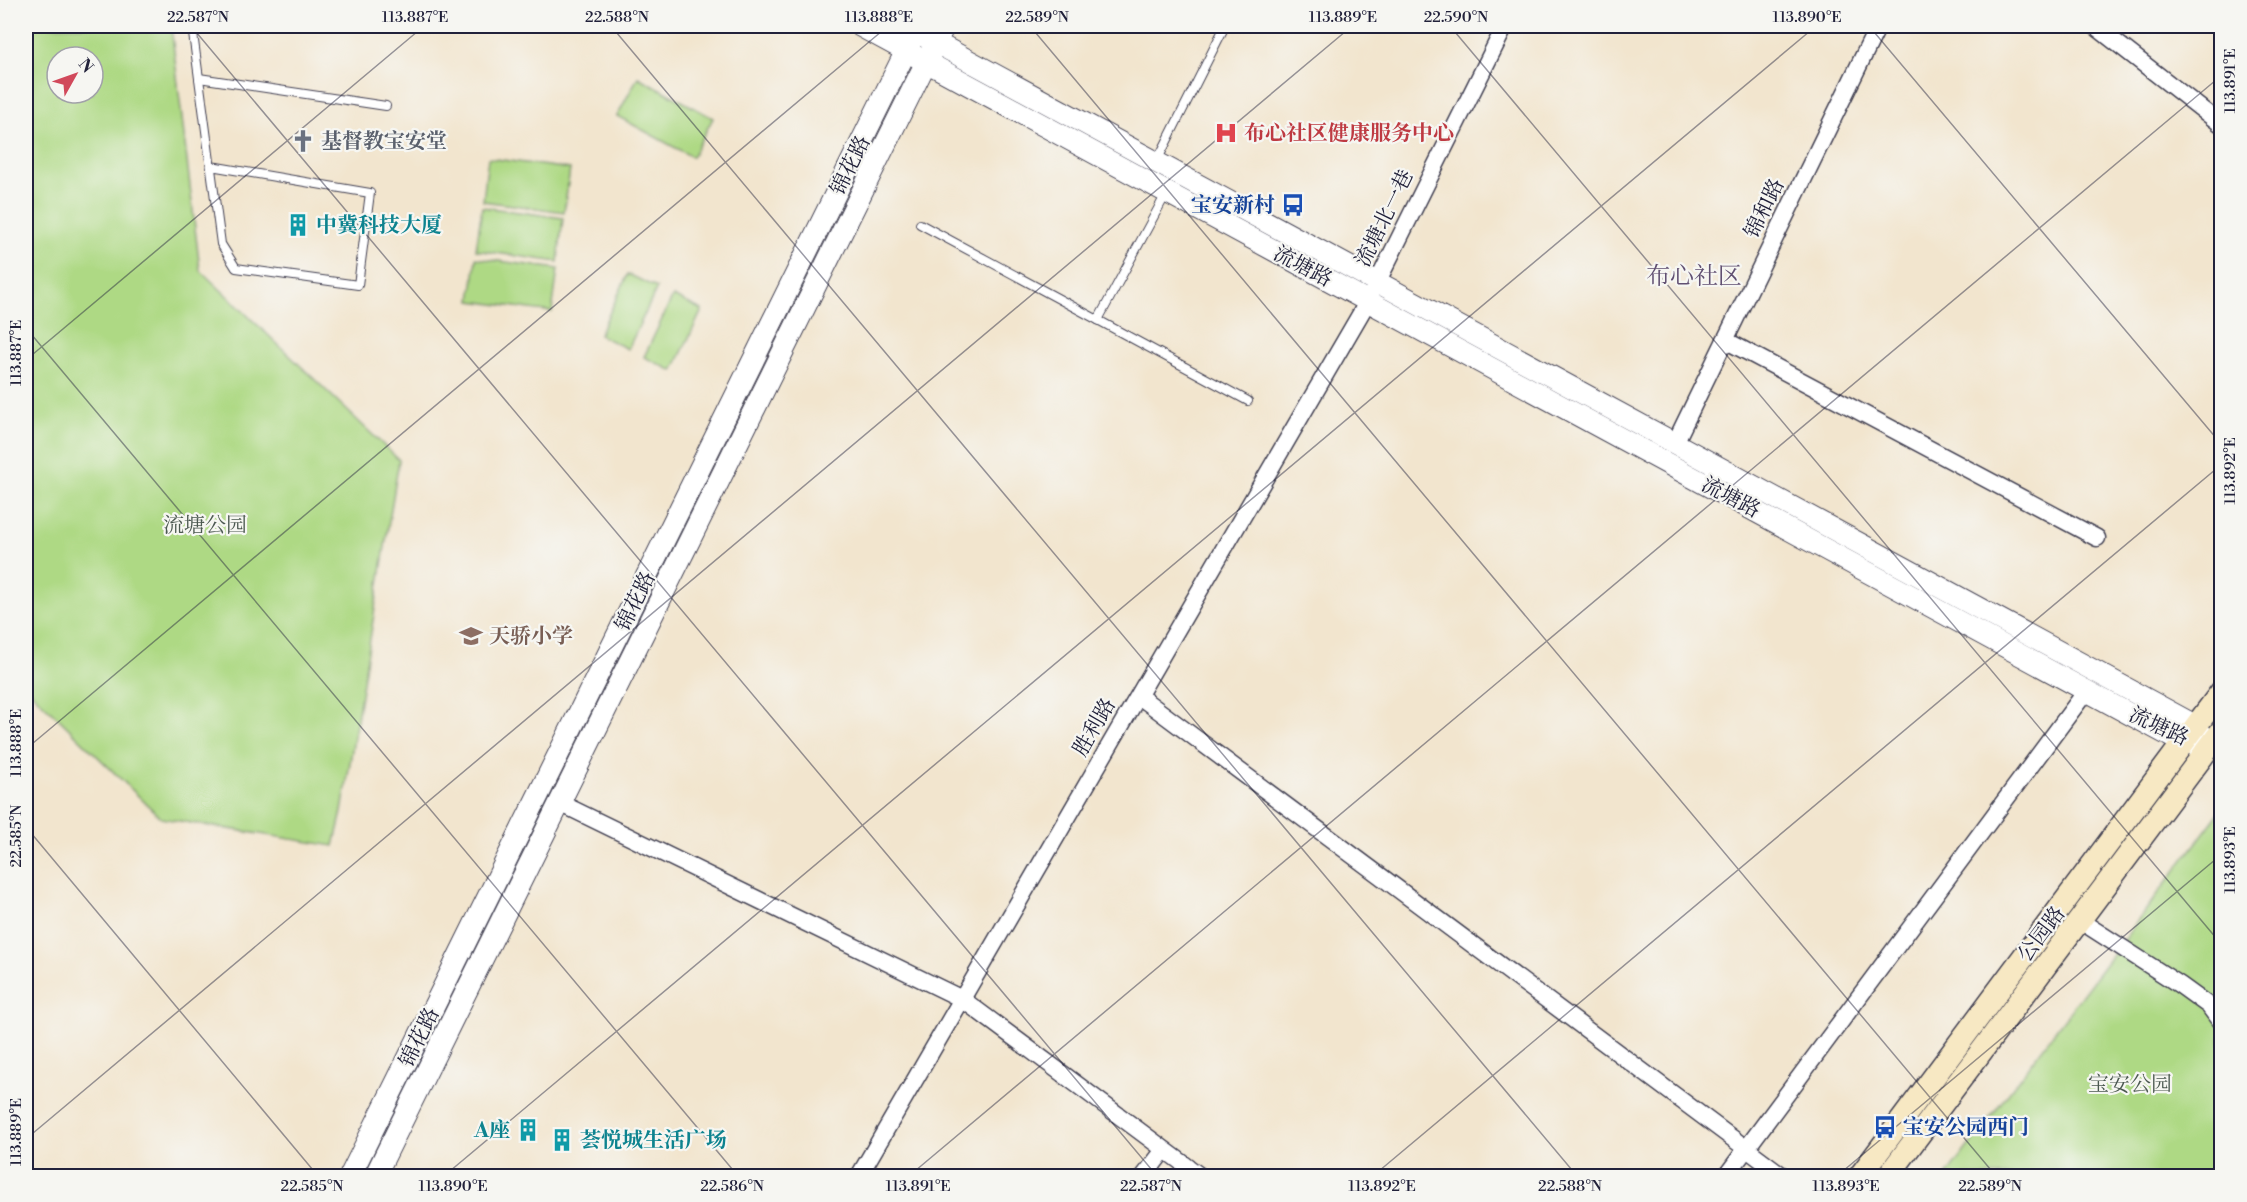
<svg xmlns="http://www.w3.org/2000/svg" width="2247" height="1202" viewBox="0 0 2247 1202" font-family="'Libre Bodoni','Noto Serif SC',serif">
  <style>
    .green { fill: #aed984; stroke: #687e60; stroke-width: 1.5; fill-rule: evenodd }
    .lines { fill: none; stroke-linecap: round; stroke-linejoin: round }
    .service-casing { stroke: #413f51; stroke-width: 10 }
    .minor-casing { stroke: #413f51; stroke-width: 19 }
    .tertiary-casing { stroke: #413f51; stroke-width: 23 }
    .secondary-casing { stroke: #413f51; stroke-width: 25 }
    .service { stroke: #fff; stroke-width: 8 }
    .minor { stroke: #fff; stroke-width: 16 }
    .tertiary { stroke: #fff; stroke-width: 21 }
    .secondary { stroke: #f7e8c3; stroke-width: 22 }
    .ticks { fill: none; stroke: #22223b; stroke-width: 1.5; stroke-opacity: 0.45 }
    .labels { text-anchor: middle; stroke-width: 4.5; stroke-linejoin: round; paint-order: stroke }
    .health-label { font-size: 21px; font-weight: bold; fill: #be3a42; stroke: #f6f6f2; text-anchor: start }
    .worship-label { font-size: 21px; font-weight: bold; fill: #5b616d; stroke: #f6f6f2; text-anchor: start }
    .street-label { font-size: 21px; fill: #22223b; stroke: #f6f6f2 }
    .transit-label { font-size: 21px; font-weight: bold; fill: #164399; stroke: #f6f6f2; text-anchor: end }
    .culture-label { font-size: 21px; font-weight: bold; fill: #0d838f; stroke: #f6f6f2; text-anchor: start }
    .park-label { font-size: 21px; fill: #4c5951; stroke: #f6f6f2 }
    .education-label { font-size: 21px; font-weight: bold; fill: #785e54; stroke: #f6f6f2; text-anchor: start }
    .quarter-label { font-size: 24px; fill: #615072; stroke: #f6f6f2 }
    .neatline { fill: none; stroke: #22223b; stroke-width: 2 }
    .ticks-label { font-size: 15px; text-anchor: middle; fill: #22223b }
  </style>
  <rect width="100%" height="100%" fill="#f6f6f2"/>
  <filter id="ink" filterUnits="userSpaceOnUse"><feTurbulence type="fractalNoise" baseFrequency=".0167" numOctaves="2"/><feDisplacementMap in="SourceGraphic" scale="12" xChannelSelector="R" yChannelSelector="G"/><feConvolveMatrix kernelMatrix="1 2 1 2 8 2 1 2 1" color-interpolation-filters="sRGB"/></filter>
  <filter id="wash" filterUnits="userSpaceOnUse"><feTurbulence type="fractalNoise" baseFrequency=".008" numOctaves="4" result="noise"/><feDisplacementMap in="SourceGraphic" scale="24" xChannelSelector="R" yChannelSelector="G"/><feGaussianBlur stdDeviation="1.35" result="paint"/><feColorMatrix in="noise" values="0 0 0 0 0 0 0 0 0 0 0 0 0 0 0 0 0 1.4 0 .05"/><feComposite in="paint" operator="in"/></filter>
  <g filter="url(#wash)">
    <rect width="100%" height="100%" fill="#f2e5ce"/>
    <!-- green -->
    <g class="green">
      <path d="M26,26H171L200,270L399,460L342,812L334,846L161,818L26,687ZM57,57H93V93H57Z"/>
      <polygon points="638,77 713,118 692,157 617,116"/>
      <polygon points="488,158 570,169 564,212 483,201"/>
      <polygon points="482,207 563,218 558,262 476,250"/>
      <polygon points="476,258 558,269 552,312 471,301"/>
      <polygon points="628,274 657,288 628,349 599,335"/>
      <polygon points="673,296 702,310 673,371 644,357"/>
      <polygon points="2221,810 2221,1176 1946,1176"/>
    </g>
  </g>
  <g filter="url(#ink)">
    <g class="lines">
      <!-- service casing -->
      <g class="service-casing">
        <g id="service">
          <polyline points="192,26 221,244 236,268 358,285 370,193 211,166"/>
          <polyline points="199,78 386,106"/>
          <polyline points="1157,161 1225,26"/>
          <polyline points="920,224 1248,401"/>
          <polyline points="1098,320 1167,192"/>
        </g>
      </g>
      <!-- minor casing -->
      <g class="minor-casing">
        <g id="minor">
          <polyline points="2095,26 2222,125"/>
          <polyline points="1725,340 2097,538"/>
          <polyline points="1675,443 1878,26"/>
          <polyline points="1139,696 1783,1176"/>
          <polyline points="560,803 962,999 1200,1176"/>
          <polyline points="2079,920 2180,985 2209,1006 2222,1024"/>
          <polyline points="859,1176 1368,301 1505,26"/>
          <polyline points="1144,1176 1164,1150"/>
          <polyline points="1726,1176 2087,690"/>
        </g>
      </g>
      <!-- tertiary casing -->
      <g class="tertiary-casing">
        <g id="tertiary">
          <polyline points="860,26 2183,743 2200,745"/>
          <polyline points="905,26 2196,726 2206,740"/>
          <polyline points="350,1176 912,39"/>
          <polyline points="375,1176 944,26"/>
        </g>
      </g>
      <!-- secondary casing -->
      <g class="secondary-casing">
        <g id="secondary">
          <polyline points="1860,1176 2222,691"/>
          <polyline points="1888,1176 2222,730"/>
        </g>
      </g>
      <!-- service -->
      <use href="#service" class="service"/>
      <!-- minor -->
      <use href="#minor" class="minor"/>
      <!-- tertiary -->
      <use href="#tertiary" class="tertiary"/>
      <!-- secondary -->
      <use href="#secondary" class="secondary"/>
    </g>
  </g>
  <!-- ticks -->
  <path class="ticks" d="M191,26L1157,1176M611,26L1577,1176M1030,26L1996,1176M1450,26L2222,945M1869,26L2222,445M26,328L738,1176M26,360L424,26M26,749L888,26M26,827L318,1176M26,1139L1352,26M444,1176L1816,26M909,1176L2222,75M1373,1176L2222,464M1837,1176L2222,854"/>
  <!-- icons -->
  <defs>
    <g id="hospital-bare" transform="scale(1.8)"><path d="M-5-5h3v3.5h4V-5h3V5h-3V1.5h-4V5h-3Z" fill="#e0444e" stroke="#f6f6f2" stroke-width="2.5" paint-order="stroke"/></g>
    <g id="church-bare" transform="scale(1.8)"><path d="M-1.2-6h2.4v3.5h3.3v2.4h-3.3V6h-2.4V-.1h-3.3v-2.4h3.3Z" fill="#6b7280" stroke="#f6f6f2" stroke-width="2.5" paint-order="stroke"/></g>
    <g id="bus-bare" transform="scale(1.8)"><path d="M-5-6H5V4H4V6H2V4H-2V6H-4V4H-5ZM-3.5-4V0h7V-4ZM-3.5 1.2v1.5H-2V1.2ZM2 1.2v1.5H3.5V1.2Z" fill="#1a4fb4" stroke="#f6f6f2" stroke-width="2.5" paint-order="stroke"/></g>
    <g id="building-bare" transform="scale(1.8)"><path d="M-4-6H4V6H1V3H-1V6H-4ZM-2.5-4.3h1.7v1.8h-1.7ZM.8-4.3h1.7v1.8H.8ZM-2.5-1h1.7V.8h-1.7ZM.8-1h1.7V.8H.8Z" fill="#0f9aa8" stroke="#f6f6f2" stroke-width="2.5" paint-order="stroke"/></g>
    <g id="school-bare" transform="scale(1.8)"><path d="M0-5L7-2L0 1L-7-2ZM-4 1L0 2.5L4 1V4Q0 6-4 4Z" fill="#8d6e63" stroke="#f6f6f2" stroke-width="2.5" paint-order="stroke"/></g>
  </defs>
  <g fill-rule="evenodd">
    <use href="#hospital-bare" x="1226" y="133"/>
    <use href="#church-bare" x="303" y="141"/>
    <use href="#bus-bare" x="1293" y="205"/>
    <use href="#building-bare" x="298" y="225"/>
    <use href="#school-bare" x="471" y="636"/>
    <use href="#bus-bare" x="1885" y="1127"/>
    <use href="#building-bare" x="528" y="1130"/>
    <use href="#building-bare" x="562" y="1140"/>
  </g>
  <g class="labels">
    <!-- health labels -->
    <g class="health-label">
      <text x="1244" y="140">布心社区健康服务中心</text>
    </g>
    <!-- worship labels -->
    <g class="worship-label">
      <text x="321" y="148">基督教宝安堂</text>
    </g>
    <!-- street labels -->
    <g class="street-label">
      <text transform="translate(850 165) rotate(-64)" y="7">锦花路</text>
      <text transform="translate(1764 208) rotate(-64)" y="7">锦和路</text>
      <text transform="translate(1384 218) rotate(-64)" y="7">流塘北一巷</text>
      <text transform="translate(1303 266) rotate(28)" y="7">流塘路</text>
      <text transform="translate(1731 497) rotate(28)" y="7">流塘路</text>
      <text transform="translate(635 601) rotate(-64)" y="7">锦花路</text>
      <text transform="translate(2159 726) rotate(25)" y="7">流塘路</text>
      <text transform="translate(1094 727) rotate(-60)" y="7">胜利路</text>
      <text transform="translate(2041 934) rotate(-53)" y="7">公园路</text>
      <text transform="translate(419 1037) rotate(-64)" y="7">锦花路</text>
    </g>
    <!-- transit labels -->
    <g class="transit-label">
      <text x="1275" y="212">宝安新村</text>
      <text x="1903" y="1134" text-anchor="start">宝安公园西门</text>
    </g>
    <!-- culture labels -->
    <g class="culture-label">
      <text x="316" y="232">中冀科技大厦</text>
      <text x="510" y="1137" text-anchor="end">A座</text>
      <text x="580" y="1147">荟悦城生活广场</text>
    </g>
    <!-- park labels -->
    <g class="park-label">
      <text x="205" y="532">流塘公园</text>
      <text x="2130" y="1091">宝安公园</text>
    </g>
    <!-- education labels -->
    <g class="education-label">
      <text x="489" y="643">天骄小学</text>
    </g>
    <!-- quarter labels -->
    <g class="quarter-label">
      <text x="1694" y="284">布心社区</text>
    </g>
  </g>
  <!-- margin -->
  <rect width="2247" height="1202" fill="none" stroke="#f6f6f2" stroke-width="66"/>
  <!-- north arrow -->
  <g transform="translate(75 75) rotate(50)"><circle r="28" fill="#f6f6f2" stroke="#a1a1a9" stroke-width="1.5"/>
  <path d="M0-4.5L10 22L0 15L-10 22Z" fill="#d1495b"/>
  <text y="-9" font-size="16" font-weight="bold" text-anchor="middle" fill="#22223b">N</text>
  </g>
  <rect x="33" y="33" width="2181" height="1136" class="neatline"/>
  <g class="ticks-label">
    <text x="198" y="22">22.587°N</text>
    <text x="415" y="22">113.887°E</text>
    <text x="617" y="22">22.588°N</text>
    <text x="879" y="22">113.888°E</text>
    <text x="1037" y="22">22.589°N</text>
    <text x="1343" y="22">113.889°E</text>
    <text x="1456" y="22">22.590°N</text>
    <text x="1807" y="22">113.890°E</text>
    <text transform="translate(2230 81) rotate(-90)" y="5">113.891°E</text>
    <text transform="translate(16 353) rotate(-90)" y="5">113.887°E</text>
    <text transform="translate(2230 471) rotate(-90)" y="5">113.892°E</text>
    <text transform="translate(16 743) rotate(-90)" y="5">113.888°E</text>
    <text transform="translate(16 836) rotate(-90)" y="5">22.585°N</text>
    <text transform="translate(2230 860) rotate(-90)" y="5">113.893°E</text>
    <text transform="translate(16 1132) rotate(-90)" y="5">113.889°E</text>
    <text x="312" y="1191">22.585°N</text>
    <text x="453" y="1191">113.890°E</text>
    <text x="732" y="1191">22.586°N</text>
    <text x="918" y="1191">113.891°E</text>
    <text x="1151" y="1191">22.587°N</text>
    <text x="1382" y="1191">113.892°E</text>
    <text x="1570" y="1191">22.588°N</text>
    <text x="1846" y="1191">113.893°E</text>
    <text x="1990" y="1191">22.589°N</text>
  </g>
</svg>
